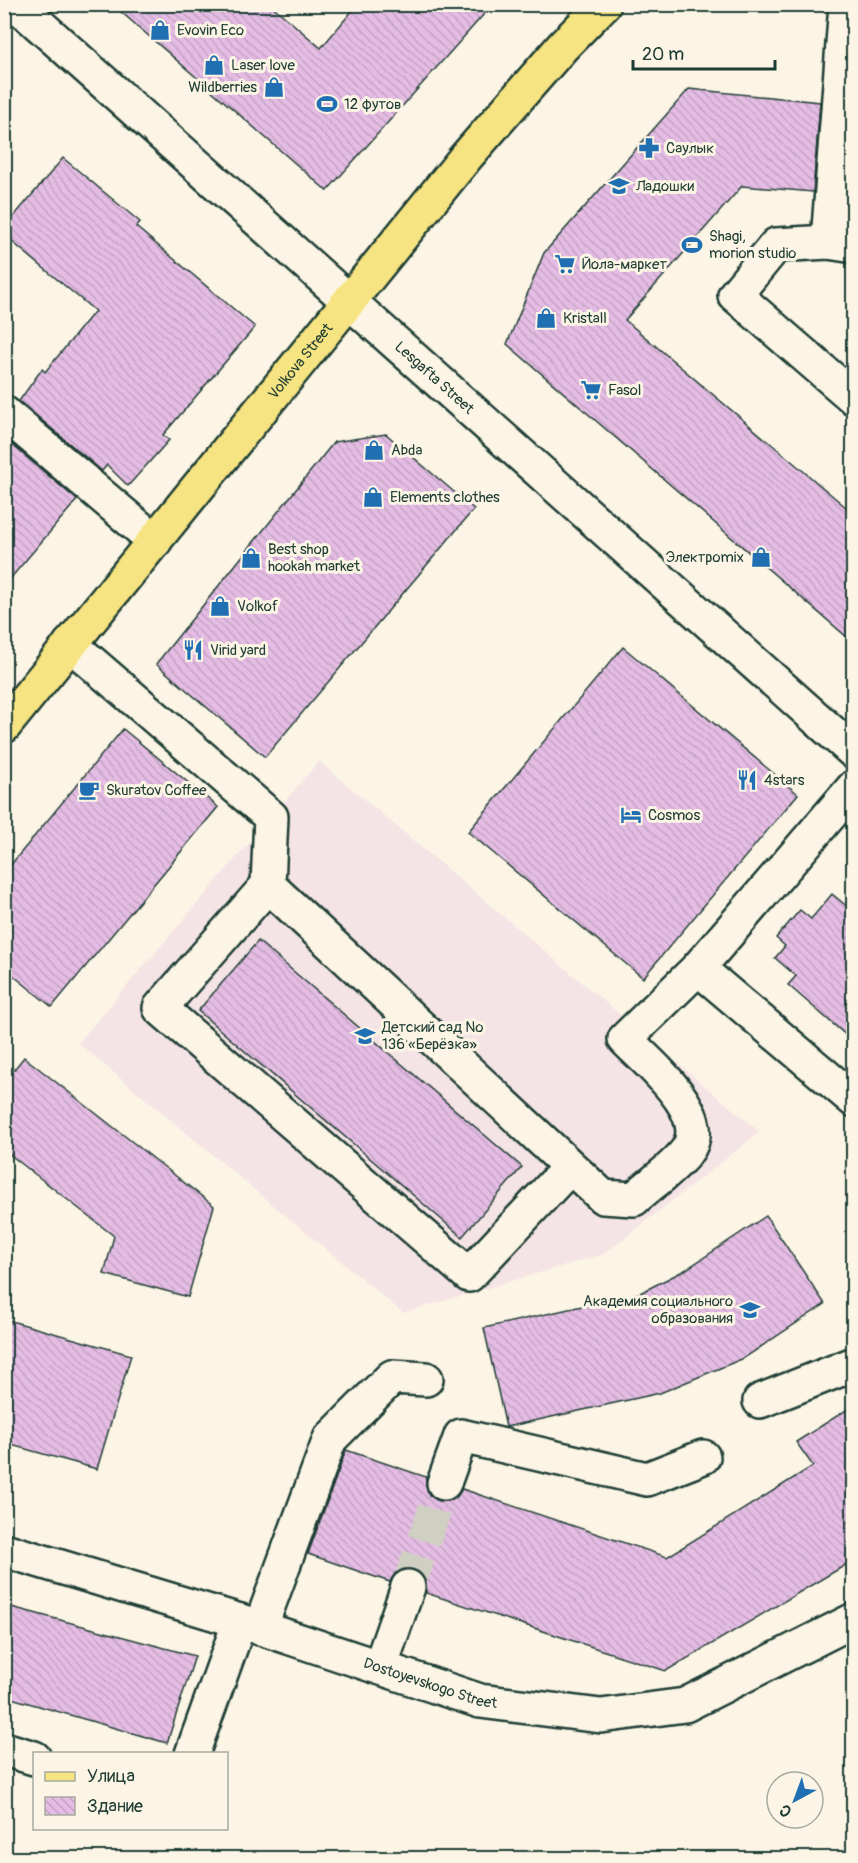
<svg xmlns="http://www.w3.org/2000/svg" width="858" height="1863" viewBox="0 0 858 1863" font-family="Pangolin,sans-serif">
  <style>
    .built { fill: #f5e4e5 }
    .building { fill: url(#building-back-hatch); stroke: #1f3d34; stroke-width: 1.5 }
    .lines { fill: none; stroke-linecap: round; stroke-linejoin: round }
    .minor-tunnel { stroke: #d0d0c2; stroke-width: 33; stroke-dasharray: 33 16; stroke-linecap: butt }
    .minor-casing { stroke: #1f3d34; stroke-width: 38 }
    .major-casing { stroke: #1f3d34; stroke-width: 38 }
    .minor { stroke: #fcf5e5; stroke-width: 33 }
    .major { stroke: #f6e381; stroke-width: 33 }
    .labels { text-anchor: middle; stroke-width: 6; stroke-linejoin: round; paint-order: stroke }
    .poi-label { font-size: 15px; fill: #1f3d34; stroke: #fcf5e5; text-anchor: start }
    .street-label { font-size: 15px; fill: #1f3d34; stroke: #fcf5e5 }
  </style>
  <defs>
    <pattern id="building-back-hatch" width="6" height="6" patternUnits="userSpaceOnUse" patternTransform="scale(1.5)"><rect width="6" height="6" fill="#e5bde4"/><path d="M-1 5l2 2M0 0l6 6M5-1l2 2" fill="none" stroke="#c4a3c4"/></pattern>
  </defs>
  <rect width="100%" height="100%" fill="#fcf5e5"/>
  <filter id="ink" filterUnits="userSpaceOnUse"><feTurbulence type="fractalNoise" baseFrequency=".0167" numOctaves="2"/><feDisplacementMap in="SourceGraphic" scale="12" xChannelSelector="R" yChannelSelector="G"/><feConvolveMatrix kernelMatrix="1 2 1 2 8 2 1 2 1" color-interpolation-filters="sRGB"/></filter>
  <g filter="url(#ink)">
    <!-- built -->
    <polygon class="built" points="319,761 636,1028 760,1132 604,1254 403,1313 78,1043"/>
    <!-- building -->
    <g class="building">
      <polygon points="112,4 270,4 321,48 358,4 493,4 327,191"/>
      <polygon points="689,89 820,102 813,192 742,186 625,320 854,514 854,643 507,344 544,253"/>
      <polygon points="63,158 140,222 136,227 255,327 163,435 169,440 128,486 107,465 102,471 19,401 42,369 45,372 95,311 4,235 4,228"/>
      <polygon points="386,434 474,509 265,757 156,664 334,442"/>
      <polygon points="4,438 77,500 4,586"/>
      <polygon points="623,647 798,794 643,978 468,832"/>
      <polygon points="123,729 218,807 52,1007 4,968 4,873"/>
      <polygon points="832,894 854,912 854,1042 788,985 796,976 775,958 785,946 776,938 800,910 811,919"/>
      <polygon points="258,941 522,1167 462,1237 198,1011"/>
      <polygon points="24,1057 214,1206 188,1297 104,1274 114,1236 4,1150 4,1082"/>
      <polygon points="766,1216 825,1304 744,1358 660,1393 506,1427 484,1328 640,1293 685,1270"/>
      <polygon points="4,1319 131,1355 97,1469 4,1443"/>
      <polygon points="854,1405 854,1560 666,1671 426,1593 426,1584 423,1575 414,1569 404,1569 396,1572 390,1582 308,1554 346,1450 426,1477 426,1487 429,1495 438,1501 447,1501 456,1498 462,1489 667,1557 813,1466 796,1442"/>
      <polygon points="4,1605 195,1656 167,1743 4,1696"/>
    </g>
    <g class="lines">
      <!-- minor-tunnel -->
      <polyline class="minor-tunnel" points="408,1587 444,1483"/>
      <!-- minor casing -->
      <g class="minor-casing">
        <g id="minor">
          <path id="s1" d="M16,4L854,752"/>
          <polyline points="828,242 846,4"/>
          <polyline points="854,246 828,242 776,245 735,295 854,398"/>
          <polyline points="4,413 155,541"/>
          <path d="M70,644L271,817L268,885L603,1197L634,1199C650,1184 672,1170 686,1152C715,1116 648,1063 625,1039L698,968"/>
          <polyline points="854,787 698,968 854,1100"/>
          <polyline points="268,885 160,1008 469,1275 570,1167"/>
          <polyline points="760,1401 854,1364"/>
          <polyline points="444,1483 461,1436 647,1479 703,1457"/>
          <path id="s2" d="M4,1550L240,1621L480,1701L601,1716L685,1705L854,1620"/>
          <polyline points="260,1628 330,1439 392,1377 426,1379"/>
          <polyline points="380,1667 408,1587"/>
          <polyline points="4,1749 34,1758"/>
          <polyline points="192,1754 240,1621"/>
        </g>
      </g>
      <!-- major casing -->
      <g class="major-casing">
        <g id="major">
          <path id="s3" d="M4,726L466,157L563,46L604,4"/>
        </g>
      </g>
      <!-- minor -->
      <use href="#minor" class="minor"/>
      <!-- major -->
      <use href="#major" class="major"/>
    </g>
  </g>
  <!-- icons -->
  <defs>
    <g id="shop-bare" transform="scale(1.62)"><path d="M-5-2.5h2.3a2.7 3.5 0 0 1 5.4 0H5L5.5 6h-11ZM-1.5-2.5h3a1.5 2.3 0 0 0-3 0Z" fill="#1f6fb2" stroke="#fcf5e5" stroke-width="2.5" paint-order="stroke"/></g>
    <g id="stadium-bare" transform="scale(1.62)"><path d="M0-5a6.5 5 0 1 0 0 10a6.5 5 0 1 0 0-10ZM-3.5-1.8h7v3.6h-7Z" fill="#1f6fb2" stroke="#fcf5e5" stroke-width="2.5" paint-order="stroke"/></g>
    <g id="pharmacy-bare" transform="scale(1.62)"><path d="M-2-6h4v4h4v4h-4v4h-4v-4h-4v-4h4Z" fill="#1f6fb2" stroke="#fcf5e5" stroke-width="2.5" paint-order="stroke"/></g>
    <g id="school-bare" transform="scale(1.62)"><path d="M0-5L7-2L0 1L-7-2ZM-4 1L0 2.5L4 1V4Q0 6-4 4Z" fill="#1f6fb2" stroke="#fcf5e5" stroke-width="2.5" paint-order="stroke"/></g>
    <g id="supermarket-bare" transform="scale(1.62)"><path d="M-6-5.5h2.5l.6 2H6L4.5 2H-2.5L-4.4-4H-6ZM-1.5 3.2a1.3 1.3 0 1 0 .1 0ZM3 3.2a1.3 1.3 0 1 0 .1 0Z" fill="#1f6fb2" stroke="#fcf5e5" stroke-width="2.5" paint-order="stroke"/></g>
    <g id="restaurant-bare" transform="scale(1.62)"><path d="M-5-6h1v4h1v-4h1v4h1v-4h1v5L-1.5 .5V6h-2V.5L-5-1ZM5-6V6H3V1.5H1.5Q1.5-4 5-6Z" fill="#1f6fb2" stroke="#fcf5e5" stroke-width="2.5" paint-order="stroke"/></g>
    <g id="cafe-bare" transform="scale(1.62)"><path d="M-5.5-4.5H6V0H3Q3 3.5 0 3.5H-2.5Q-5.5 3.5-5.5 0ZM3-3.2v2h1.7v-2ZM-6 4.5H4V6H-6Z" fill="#1f6fb2" stroke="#fcf5e5" stroke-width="2.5" paint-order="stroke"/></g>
    <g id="hotel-bare" transform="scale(1.62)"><path d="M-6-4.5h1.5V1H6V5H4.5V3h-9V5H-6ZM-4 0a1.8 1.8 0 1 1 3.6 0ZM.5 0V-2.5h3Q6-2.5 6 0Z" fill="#1f6fb2" stroke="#fcf5e5" stroke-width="2.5" paint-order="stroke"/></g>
    <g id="university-bare" transform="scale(1.62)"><path d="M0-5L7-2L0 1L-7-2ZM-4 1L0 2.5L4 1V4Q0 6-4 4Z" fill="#1f6fb2" stroke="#fcf5e5" stroke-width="2.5" paint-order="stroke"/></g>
  </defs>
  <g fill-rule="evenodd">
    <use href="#shop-bare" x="160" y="30"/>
    <use href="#shop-bare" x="214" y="65"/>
    <use href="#shop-bare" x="274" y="87"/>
    <use href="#stadium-bare" x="327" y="104"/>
    <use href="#pharmacy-bare" x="649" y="148"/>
    <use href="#school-bare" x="619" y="186"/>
    <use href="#stadium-bare" x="692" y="245"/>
    <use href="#supermarket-bare" x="565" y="264"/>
    <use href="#shop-bare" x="546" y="318"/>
    <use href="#supermarket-bare" x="591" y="390"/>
    <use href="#shop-bare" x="374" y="450"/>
    <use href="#shop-bare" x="373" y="497"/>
    <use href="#shop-bare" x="761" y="557"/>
    <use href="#shop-bare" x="251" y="558"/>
    <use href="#shop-bare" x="220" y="606"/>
    <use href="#restaurant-bare" x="193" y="650"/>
    <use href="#restaurant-bare" x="747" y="780"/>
    <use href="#cafe-bare" x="89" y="790"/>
    <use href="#hotel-bare" x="631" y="815"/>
    <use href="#school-bare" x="365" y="1036"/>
    <use href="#university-bare" x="750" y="1310"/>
  </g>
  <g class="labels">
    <!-- poi labels -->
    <g class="poi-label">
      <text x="177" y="35">Evovin Eco</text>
      <text x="231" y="70">Laser love</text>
      <text x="257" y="92" text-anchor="end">Wildberries</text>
      <text x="344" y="109">12 футов</text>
      <text x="666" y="153">Саулык</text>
      <text x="636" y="191">Ладошки</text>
      <text x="709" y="241">Shagi,<tspan x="709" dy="17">morion studio</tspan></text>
      <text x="582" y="269">Йола-маркет</text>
      <text x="563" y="323">Kristall</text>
      <text x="608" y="395">Fasol</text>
      <text x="391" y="455">Abda</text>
      <text x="390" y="502">Elements clothes</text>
      <text x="268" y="554">Best shop<tspan x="268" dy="17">hookah market</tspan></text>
      <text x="744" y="562" text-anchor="end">Электроmix</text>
      <text x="237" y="611">Volkof</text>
      <text x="210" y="655">Virid yard</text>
      <text x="764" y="785">4stars</text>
      <text x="106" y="795">Skuratov Coffee</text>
      <text x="648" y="820">Cosmos</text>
      <text x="382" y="1032">Детский сад №<tspan x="382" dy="17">136 «Берёзка»</tspan></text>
      <text x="733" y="1306" text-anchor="end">Академия социального<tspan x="733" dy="17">образования</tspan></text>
    </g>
    <!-- street labels -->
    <g class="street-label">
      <text dy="5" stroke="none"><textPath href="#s3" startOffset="470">Volkova Street</textPath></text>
      <text dy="5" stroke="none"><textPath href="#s1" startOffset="561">Lesgafta Street</textPath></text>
      <text dy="5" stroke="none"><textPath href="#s2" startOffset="447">Dostoyevskogo Street</textPath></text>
    </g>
  </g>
  <!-- margin -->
  <rect width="858" height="1863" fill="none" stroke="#fcf5e5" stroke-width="24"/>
  <rect x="12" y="12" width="834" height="1839" fill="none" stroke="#1f3d34" stroke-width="2" filter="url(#ink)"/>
  <!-- legend -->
  <rect x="33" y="1752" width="195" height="78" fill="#fcf5e5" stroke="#a4ab9e" stroke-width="1.5"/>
  <rect x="45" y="1772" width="30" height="9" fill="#f6e381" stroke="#a4ab9e" stroke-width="1.5"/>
  <text x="87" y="1782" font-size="18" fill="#1f3d34">Улица</text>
  <rect x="45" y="1797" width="30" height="18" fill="url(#building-back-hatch)" stroke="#a4ab9e" stroke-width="1.5"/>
  <text x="87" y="1812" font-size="18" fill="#1f3d34">Здание</text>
  <!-- north arrow -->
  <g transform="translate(795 1800) rotate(221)"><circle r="28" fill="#fcf5e5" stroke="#a4ab9e" stroke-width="1.5"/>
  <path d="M0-4.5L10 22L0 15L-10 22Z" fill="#1f6fb2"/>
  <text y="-9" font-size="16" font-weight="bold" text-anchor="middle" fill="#1f3d34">С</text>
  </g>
  <!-- scale -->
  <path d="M633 60v9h142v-9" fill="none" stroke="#1f3d34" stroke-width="3"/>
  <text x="642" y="60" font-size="18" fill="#1f3d34" stroke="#fcf5e5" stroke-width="4.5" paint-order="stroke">20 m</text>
</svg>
